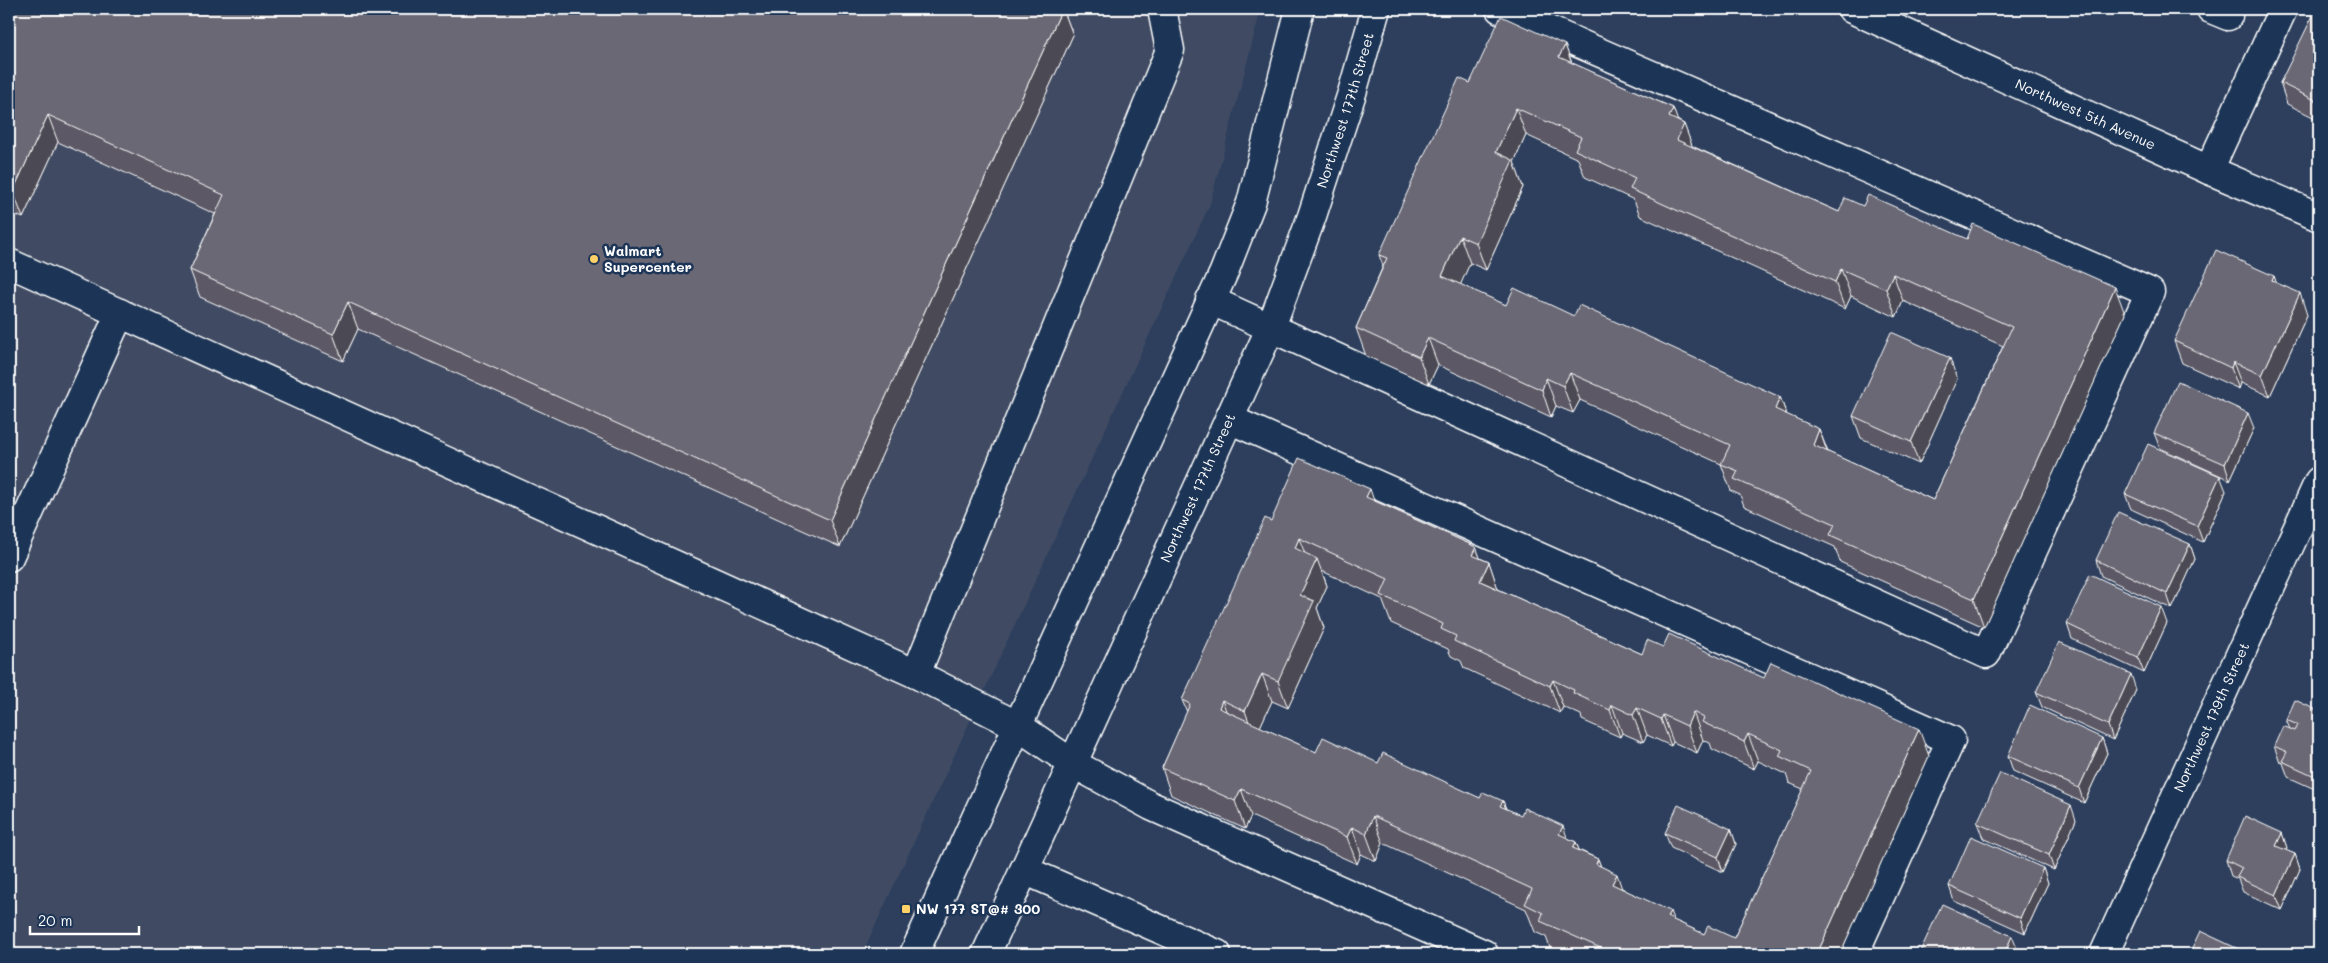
<svg xmlns="http://www.w3.org/2000/svg" width="2328" height="963" viewBox="0 0 2328 963" font-family="Mali,sans-serif">
  <style>
    .built { fill: #404b64 }
    .lines { fill: none; stroke-linecap: round; stroke-linejoin: round }
    .minor-casing { stroke: #fff; stroke-width: 31 }
    .minor { stroke: #1d3557; stroke-width: 28 }
    .wall { fill: #5c5965; stroke: #fff; fill-rule: evenodd }
    .shaded-wall { fill: #4b4952; stroke: #fff }
    .building { fill: #6b6875; stroke: #fff; fill-rule: evenodd }
    .poi-dot { fill: #ffd166; stroke: #1d3557; stroke-width: 2 }
    .labels { text-anchor: middle; stroke-width: 5; stroke-linejoin: round; paint-order: stroke }
    .street-label { font-size: 14px; fill: #fff; stroke: #1d3557 }
    .poi-label { font-size: 14px; font-weight: bold; fill: #fff; stroke: #1d3557; text-anchor: start }
  </style>
  <rect width="100%" height="100%" fill="#2d3f5d"/>
  <filter id="ink" filterUnits="userSpaceOnUse"><feTurbulence type="fractalNoise" baseFrequency=".02" numOctaves="2"/><feDisplacementMap in="SourceGraphic" scale="10" xChannelSelector="R" yChannelSelector="G"/><feConvolveMatrix kernelMatrix="1 2 1 2 8 2 1 2 1" color-interpolation-filters="sRGB"/></filter>
  <g filter="url(#ink)">
    <!-- built -->
    <polygon class="built" points="9,9 1261,9 1210,204 862,954 9,954 9,357 13,346 9,343"/>
    <g class="lines">
      <!-- minor casing -->
      <g class="minor-casing">
        <g id="minor">
          <path id="s1" d="M1852,9L2209,170L2319,217"/>
          <polyline points="2211,9 2228,16"/>
          <polyline points="2209,170 2283,9"/>
          <polyline points="9,263 916,674 1018,726 1072,763 1151,806 1484,954"/>
          <polyline points="1210,300 1986,654 2150,292 1500,9"/>
          <polyline points="1229,419 1951,740 1854,954"/>
          <polyline points="9,557 120,313"/>
          <polyline points="916,674 1170,50 1162,9"/>
          <polyline points="1024,870 1217,954"/>
          <polyline points="914,954 1224,272 1251,203 1300,9"/>
          <path id="s2" d="M986,954L1271,327L1312,216L1352,93L1376,9"/>
          <path id="s3" d="M2104,954L2319,481"/>
        </g>
      </g>
      <!-- minor -->
      <use href="#minor" class="minor"/>
    </g>
    <!-- wall -->
    <g class="wall">
      <polygon points="9,9 1063,9 1073,35 840,547 358,329 343,361 200,297 190,270 215,214 58,142 23,218 9,212"/>
      <polygon points="2319,9 2319,120 2287,104 2280,83"/>
      <path d="M1565,45L1572,63L1673,108L1677,120L1684,124L1692,146L1839,212L1863,206L2125,314L1984,627L1840,562L1835,547L1744,506L1740,495L1731,491L1721,464L1580,400L1573,413L1556,406L1551,417L1438,365L1429,384L1366,356L1356,328L1383,266L1379,255L1470,83ZM1526,135L1578,159L1585,177L1634,200L1640,216L1845,309L1851,296L1896,317L1903,301L2003,346L1933,500L1828,452L1819,429L1787,415L1780,397L1574,316L1506,305L1460,285L1470,263L1486,270L1523,187L1514,162Z"/>
      <polygon points="2274,276 2276,283 2307,315 2270,396 2241,383 2239,389 2182,363 2174,341"/>
      <polygon points="1957,379 1919,464 1861,438 1853,416"/>
      <polygon points="2254,428 2230,480 2160,448 2154,433"/>
      <polygon points="2226,491 2203,542 2131,509 2125,494"/>
      <path d="M1374,501L1476,547L1480,558L1489,562L1498,589L1642,654L1929,756L1840,954H1564L1550,948L1546,937L1535,932L1526,909L1383,843L1376,861L1361,854L1357,864L1251,816L1245,829L1171,795L1162,768L1187,712L1182,700L1271,521ZM1322,571L1382,599L1391,623L1448,649L1451,656L1461,661L1464,668L1560,713L1563,707L1581,715L1582,720L1620,737L1622,733L1643,742L1647,735L1671,746L1673,742L1697,753L1703,740L1710,743L1712,749L1754,769L1758,761L1786,774L1789,783L1803,789L1734,938L1704,934L1673,920L1622,888L1601,867L1598,859L1579,850L1576,842L1506,809L1503,801L1480,798L1378,763L1316,752L1260,727L1272,701L1288,708L1324,628L1317,608L1327,586Z"/>
      <polygon points="2190,544 2195,559 2172,609 2101,576 2096,560"/>
      <polygon points="2167,623 2144,673 2072,639 2067,624"/>
      <polygon points="2136,690 2113,740 2042,707 2036,692"/>
      <polygon points="2319,711 2319,791 2288,777 2283,763 2280,762 2274,746 2290,729 2286,720"/>
      <polygon points="2102,738 2107,753 2084,803 2013,771 2008,756"/>
      <polygon points="2076,820 2054,870 1983,838 1977,823"/>
      <polygon points="1731,829 1736,844 1723,872 1671,848 1665,833"/>
      <polygon points="2282,833 2287,848 2286,851 2295,854 2300,869 2282,910 2243,892 2238,879 2231,876 2226,860"/>
      <polygon points="2043,868 2048,883 2025,933 1954,901 1949,886"/>
      <polygon points="2191,950 2249,954 2192,954"/>
    </g>
    <!-- shaded-wall -->
    <g class="shaded-wall">
      <polygon points="1062,9 1063,9 1073,35 840,547 830,520"/>
      <polygon points="1565,45 1575,72 1559,57"/>
      <polygon points="1516,108 1526,135 1514,162 1523,187 1486,270 1476,243 1496,152"/>
      <polygon points="1673,108 1681,130 1684,124 1694,151 1687,167 1669,117"/>
      <polygon points="48,115 58,142 23,218 13,191"/>
      <polygon points="1460,236 1470,263 1452,304 1442,276"/>
      <polygon points="1841,269 1851,296 1845,309 1835,282"/>
      <polygon points="1893,274 1903,301 1896,317 1886,289"/>
      <polygon points="2274,276 2282,298 2272,281"/>
      <polygon points="2115,287 2125,314 1984,627 1974,599"/>
      <polygon points="2300,293 2307,315 2270,396 2262,375"/>
      <polygon points="348,302 358,329 343,361 333,334"/>
      <polygon points="1428,338 1438,365 1429,384 1419,357"/>
      <polygon points="1950,358 1957,379 1919,464 1911,442"/>
      <polygon points="2233,362 2241,383 2239,389 2231,368"/>
      <polygon points="1570,373 1580,400 1573,413 1563,386"/>
      <polygon points="1546,378 1556,406 1551,417 1542,390"/>
      <polygon points="1780,397 1790,424 1775,409"/>
      <polygon points="2248,413 2254,428 2230,480 2225,464"/>
      <polygon points="1819,429 1829,457 1813,445"/>
      <polygon points="2220,476 2226,491 2203,542 2197,526"/>
      <polygon points="1370,489 1379,516 1366,497"/>
      <polygon points="1299,538 1309,565 1295,548"/>
      <polygon points="2190,544 2195,559 2172,609 2167,594"/>
      <polygon points="1476,547 1485,571 1489,562 1498,589 1480,581 1472,555"/>
      <polygon points="1317,559 1327,586 1317,608 1324,628 1288,708 1278,681 1300,595"/>
      <polygon points="2161,607 2167,623 2144,673 2138,658"/>
      <polygon points="1262,674 1272,701 1255,738 1245,711"/>
      <polygon points="2131,674 2136,690 2113,740 2108,725"/>
      <polygon points="1553,680 1563,707 1560,713 1550,686"/>
      <polygon points="1222,700 1232,727 1219,708"/>
      <polygon points="1612,705 1622,733 1620,737 1610,710"/>
      <polygon points="1637,708 1647,735 1643,742 1633,715"/>
      <polygon points="1693,712 1703,740 1697,753 1687,726"/>
      <polygon points="1663,715 1673,742 1671,746 1661,719"/>
      <polygon points="1919,729 1929,756 1840,954 1817,954"/>
      <polygon points="1748,734 1758,761 1754,769 1744,742"/>
      <polygon points="2102,738 2107,753 2084,803 2079,788"/>
      <polygon points="1241,789 1251,816 1245,829 1235,801"/>
      <polygon points="1503,801 1513,828 1500,806"/>
      <polygon points="2071,805 2076,820 2054,870 2049,855"/>
      <polygon points="1373,816 1383,843 1376,861 1366,834"/>
      <polygon points="1563,826 1573,854 1559,834"/>
      <polygon points="1352,827 1361,854 1357,864 1347,837"/>
      <polygon points="1731,829 1736,844 1723,872 1718,857"/>
      <polygon points="2282,833 2287,848 2282,861 2276,846"/>
      <polygon points="1576,842 1586,869 1573,848"/>
      <polygon points="2295,854 2300,869 2282,910 2276,895"/>
      <polygon points="1598,859 1608,886 1596,864"/>
      <polygon points="2043,868 2048,883 2025,933 2020,918"/>
      <polygon points="1617,874 1626,901 1612,884"/>
      <polygon points="1670,911 1680,938 1667,917"/>
      <polygon points="2012,936 2018,951 2016,954 2004,954"/>
    </g>
    <!-- building -->
    <g class="building">
      <polygon points="9,9 1062,9 830,520 348,302 333,334 190,270 224,195 48,115 13,191 9,189"/>
      <polygon points="2316,9 2319,9 2319,102 2280,83"/>
      <path d="M1501,16L1565,45L1559,57L1673,108L1669,117L1684,124L1677,140L1839,212L1845,198L1863,206L1868,195L1967,239L1973,224L2115,287L1974,599L1830,535L1835,524L1734,479L1738,471L1721,464L1730,445L1570,373L1563,386L1546,378L1542,390L1428,338L1419,357L1356,328L1387,258L1379,255L1459,78L1470,83ZM1516,108L1581,137L1575,150L1635,178L1630,189L1835,282L1841,269L1886,289L1893,274L2012,327L1933,500L1813,445L1819,429L1775,409L1780,397L1579,305L1574,316L1514,288L1506,305L1442,276L1460,236L1476,243L1513,160L1496,152Z"/>
      <polygon points="2216,250 2274,276 2272,281 2300,293 2262,375 2233,362 2231,368 2174,341"/>
      <polygon points="1891,332 1950,358 1911,442 1853,416"/>
      <polygon points="2178,381 2248,413 2225,464 2154,433"/>
      <polygon points="2148,444 2220,476 2197,526 2125,494"/>
      <path d="M1299,458L1370,489L1366,497L1476,547L1472,555L1489,562L1480,581L1642,654L1647,640L1663,647L1669,634L1764,678L1771,662L1919,729L1817,954H1614L1540,921L1543,913L1525,904L1532,889L1373,816L1366,834L1352,827L1347,837L1241,789L1235,801L1162,768L1190,704L1182,700L1265,518L1271,521ZM1299,538L1388,579L1381,595L1443,624L1441,629L1456,636L1454,641L1550,686L1553,680L1574,690L1573,693L1610,710L1612,705L1633,715L1637,708L1661,719L1663,715L1687,726L1693,712L1704,718L1702,722L1744,742L1748,734L1782,750L1779,756L1811,771L1734,938L1708,926L1704,934L1667,917L1670,911L1612,884L1617,874L1596,864L1598,859L1573,848L1576,842L1559,834L1563,826L1524,808L1521,815L1500,806L1503,801L1483,792L1480,798L1383,753L1378,763L1323,737L1316,752L1219,708L1222,700L1245,711L1262,674L1278,681L1314,601L1300,595L1317,559L1295,548Z"/>
      <polygon points="2118,512 2190,544 2167,594 2096,560"/>
      <polygon points="2090,574 2161,607 2138,658 2067,624"/>
      <polygon points="2059,642 2131,674 2108,725 2036,692"/>
      <polygon points="2295,700 2319,711 2319,778 2282,761 2287,752 2274,746 2283,726 2295,731 2298,725 2286,720"/>
      <polygon points="2030,705 2102,738 2079,788 2008,756"/>
      <polygon points="2000,773 2071,805 2049,855 1977,823"/>
      <polygon points="1678,805 1731,829 1718,857 1665,833"/>
      <polygon points="2245,816 2282,833 2276,846 2295,854 2276,895 2237,877 2242,868 2226,860"/>
      <polygon points="1971,836 2043,868 2020,918 1949,886"/>
      <polygon points="1942,904 2012,936 2004,954 1919,954"/>
      <polygon points="2200,931 2249,954 2199,954 2191,950"/>
    </g>
  </g>
  <!-- markers -->
  <g class="poi-dot">
    <circle cx="594" cy="259" r="5"/>
    <rect x="901" y="904" width="10" height="10" rx="2.5"/>
  </g>
  <g class="labels">
    <!-- street labels -->
    <g class="street-label">
      <text dy="5" stroke="none"><textPath href="#s2" startOffset="918">Northwest 177th Street</textPath></text>
      <text dy="5" stroke="none"><textPath href="#s1" startOffset="256">Northwest 5th Avenue</textPath></text>
      <text dy="5" stroke="none"><textPath href="#s2" startOffset="512">Northwest 177th Street</textPath></text>
      <text dy="5" stroke="none"><textPath href="#s3" startOffset="260">Northwest 179th Street</textPath></text>
    </g>
    <!-- poi labels -->
    <g class="poi-label">
      <text x="604" y="256">Walmart<tspan x="604" dy="16">Supercenter</tspan></text>
      <text x="916" y="914">NW 177 ST@# 300</text>
    </g>
  </g>
  <!-- margin -->
  <rect width="2328" height="963" fill="none" stroke="#1d3557" stroke-width="30"/>
  <rect x="15" y="15" width="2298" height="933" fill="none" stroke="#fff" stroke-width="2" filter="url(#ink)"/>
  <!-- scale -->
  <path d="M30 926v8h109v-8" fill="none" stroke="#ffffff" stroke-width="2.5"/>
  <text x="38" y="926" font-size="15" fill="#ffffff" stroke="#1d3557" stroke-width="4" paint-order="stroke">20 m</text>
</svg>
